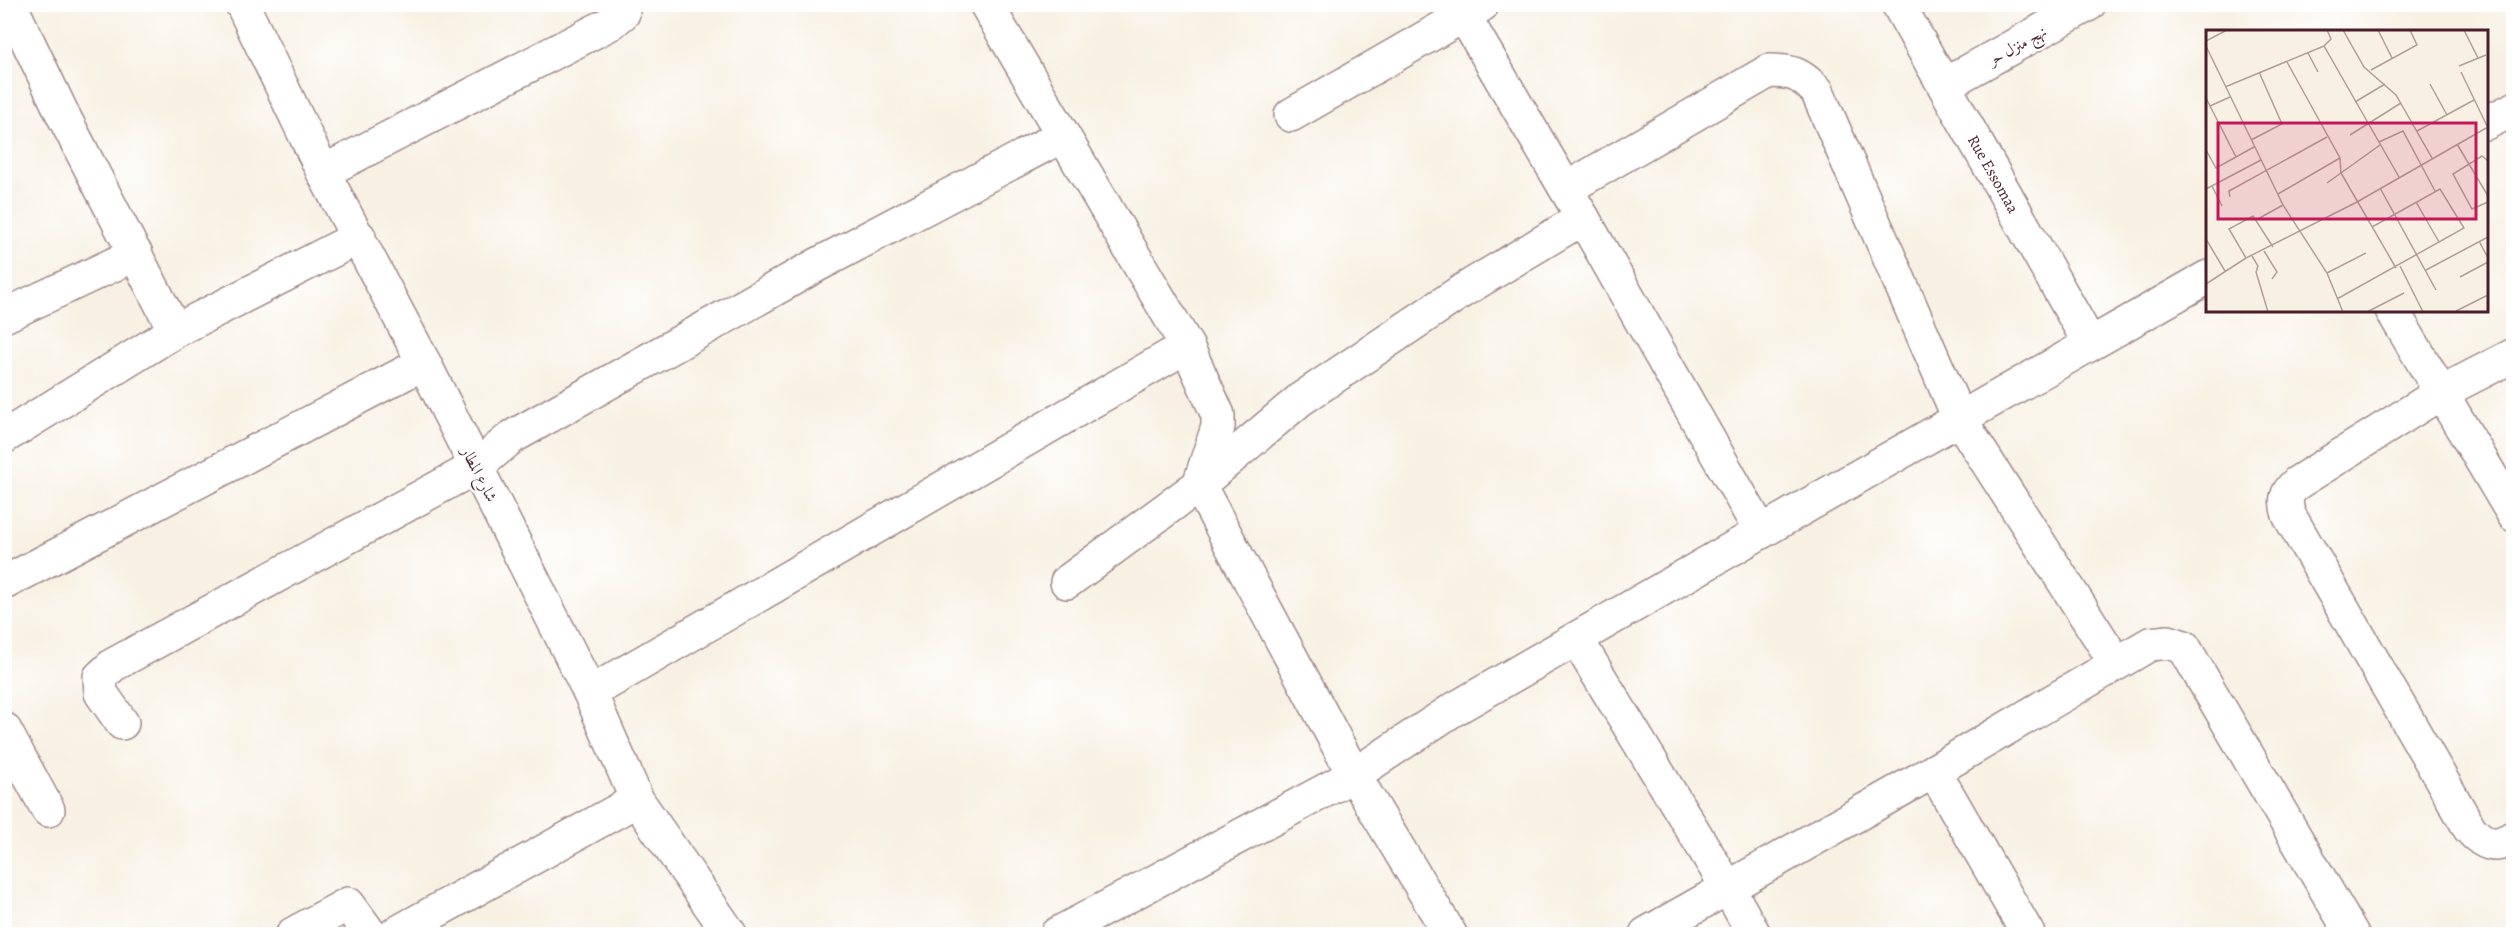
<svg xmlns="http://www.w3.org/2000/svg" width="2518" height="939" viewBox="0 0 2518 939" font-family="Alegreya,Amiri,serif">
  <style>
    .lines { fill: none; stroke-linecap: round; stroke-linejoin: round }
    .minor-casing { stroke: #a18887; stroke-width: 36 }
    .tertiary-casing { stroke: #a18887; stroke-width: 36 }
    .minor { stroke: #fff; stroke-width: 33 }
    .tertiary { stroke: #fff; stroke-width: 33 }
    .labels { text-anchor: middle; stroke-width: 4.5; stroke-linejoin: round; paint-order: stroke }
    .street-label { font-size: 16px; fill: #4a1f2b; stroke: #fff }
    .inset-road { fill: none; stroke: #b29d99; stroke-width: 1.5 }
    .view { fill: #c2185b; fill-opacity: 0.15; stroke: #c2185b; stroke-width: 3 }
    .inset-edge { fill: none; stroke: #4a1f2b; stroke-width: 3 }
  </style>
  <rect width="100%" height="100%" fill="#fff"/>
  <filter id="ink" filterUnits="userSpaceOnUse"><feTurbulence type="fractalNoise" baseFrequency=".0167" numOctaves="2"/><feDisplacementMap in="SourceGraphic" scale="12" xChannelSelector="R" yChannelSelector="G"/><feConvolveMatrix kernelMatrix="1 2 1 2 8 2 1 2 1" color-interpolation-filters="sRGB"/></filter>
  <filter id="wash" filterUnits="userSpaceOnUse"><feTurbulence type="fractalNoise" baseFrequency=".008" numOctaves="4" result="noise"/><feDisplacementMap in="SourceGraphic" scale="24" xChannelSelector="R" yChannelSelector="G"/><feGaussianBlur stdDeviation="1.35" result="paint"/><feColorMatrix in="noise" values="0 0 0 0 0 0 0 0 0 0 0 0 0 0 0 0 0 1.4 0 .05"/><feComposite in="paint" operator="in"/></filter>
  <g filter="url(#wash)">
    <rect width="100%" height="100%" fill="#f8f1e3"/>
  </g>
  <g filter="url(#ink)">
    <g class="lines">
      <!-- minor casing -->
      <g class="minor-casing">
        <g id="minor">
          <polyline points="10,4 63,115 175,331 359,237"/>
          <polyline points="986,4 1187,346 1218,415 1218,427 1199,485 1354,775 1450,934"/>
          <polyline points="1457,4 1583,218 1761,532"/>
          <path id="s1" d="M1898,4L2090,344"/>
          <polyline points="1944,85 2089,4"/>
          <polyline points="1291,115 1482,5"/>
          <polyline points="2486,123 2514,109"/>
          <polyline points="323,172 611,23 623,13 623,4"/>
          <path d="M1566,189L1769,71C1793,71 1800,74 1817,91L1959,418L2116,663"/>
          <polyline points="2392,310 2514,515"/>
          <polyline points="4,316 136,254"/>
          <path d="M2514,355L2442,392L2297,483C2286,493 2284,500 2289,515L2470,829C2484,845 2495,849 2514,837"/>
          <polyline points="4,437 175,331"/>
          <polyline points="1067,582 1199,485 1301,399 1462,291 1583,218"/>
          <polyline points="4,583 424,363"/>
          <polyline points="1577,640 1728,888 1754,934"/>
          <polyline points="590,693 1187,346"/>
          <polyline points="122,723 101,693 100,677 113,665 476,467 512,437 817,265 1062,136"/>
          <polyline points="4,729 48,810"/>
          <polyline points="1934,771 2028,934"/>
          <polyline points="293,934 348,904 370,934"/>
          <polyline points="395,934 637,800"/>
          <polyline points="1057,934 1354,775 1451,711 1761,532 2208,277"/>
          <polyline points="1646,934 1934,771 2150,644 2168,642 2184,647 2352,934"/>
        </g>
      </g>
      <!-- tertiary casing -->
      <g class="tertiary-casing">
        <polyline id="tertiary" points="242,4 323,172 424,363 590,693 637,800 730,934"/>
      </g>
      <!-- minor -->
      <use href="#minor" class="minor"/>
      <!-- tertiary -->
      <use href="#tertiary" class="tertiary"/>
    </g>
  </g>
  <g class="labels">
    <!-- street labels -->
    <g class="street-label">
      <text transform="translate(2017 45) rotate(-29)" y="6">نهج منزل حر</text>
      <text dy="6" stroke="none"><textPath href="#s1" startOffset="195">Rue Essomaa</textPath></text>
      <text transform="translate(480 474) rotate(63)" y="6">شارع المطار</text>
    </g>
  </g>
  <!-- overview -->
  <g transform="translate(2206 30)">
    <rect width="282" height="282" fill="#f8f1e3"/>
    <path class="inset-road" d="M137,0L158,37L190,65L226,128M172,0L186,28M258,0L272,28M0,11L21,0M0,16L77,175L121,243L137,282M118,16L125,9L121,0M102,23L112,42M81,32L134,128L135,143L190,238M253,36L280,25M165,40L211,15L204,0M255,42L282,98M224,54L241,85M19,57L118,16L193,147M0,68L30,127L48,117M149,72L179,54M4,76L24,67M211,101L268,70M144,105L195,73M45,110L76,94L53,42M173,112L197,101L229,161M251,114L282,166M0,120L10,138L30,127M282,131L276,126L247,144L266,179L282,172M121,153L174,115M6,156L16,176M174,158L230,260M0,159L55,130M72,164L134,128M24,167L23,161L121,107M210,172L233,212M50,190L77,175M0,209L19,241M273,211L282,228M58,221L71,242L66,249M46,226L52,236L50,242L62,282M40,228L23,199L47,186L67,217M194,236L217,282M220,240L282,207M121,243L160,223M254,247L282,232M0,254L40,228L151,172L282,97M131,269L258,198L234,159L166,197M250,281L282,265M161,282L198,263"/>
    <path class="view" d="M12,93H270V189H12Z"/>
    <rect width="282" height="282" class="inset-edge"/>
  </g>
  <!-- margin -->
  <rect width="2518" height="939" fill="none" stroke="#fff" stroke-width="24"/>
</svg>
